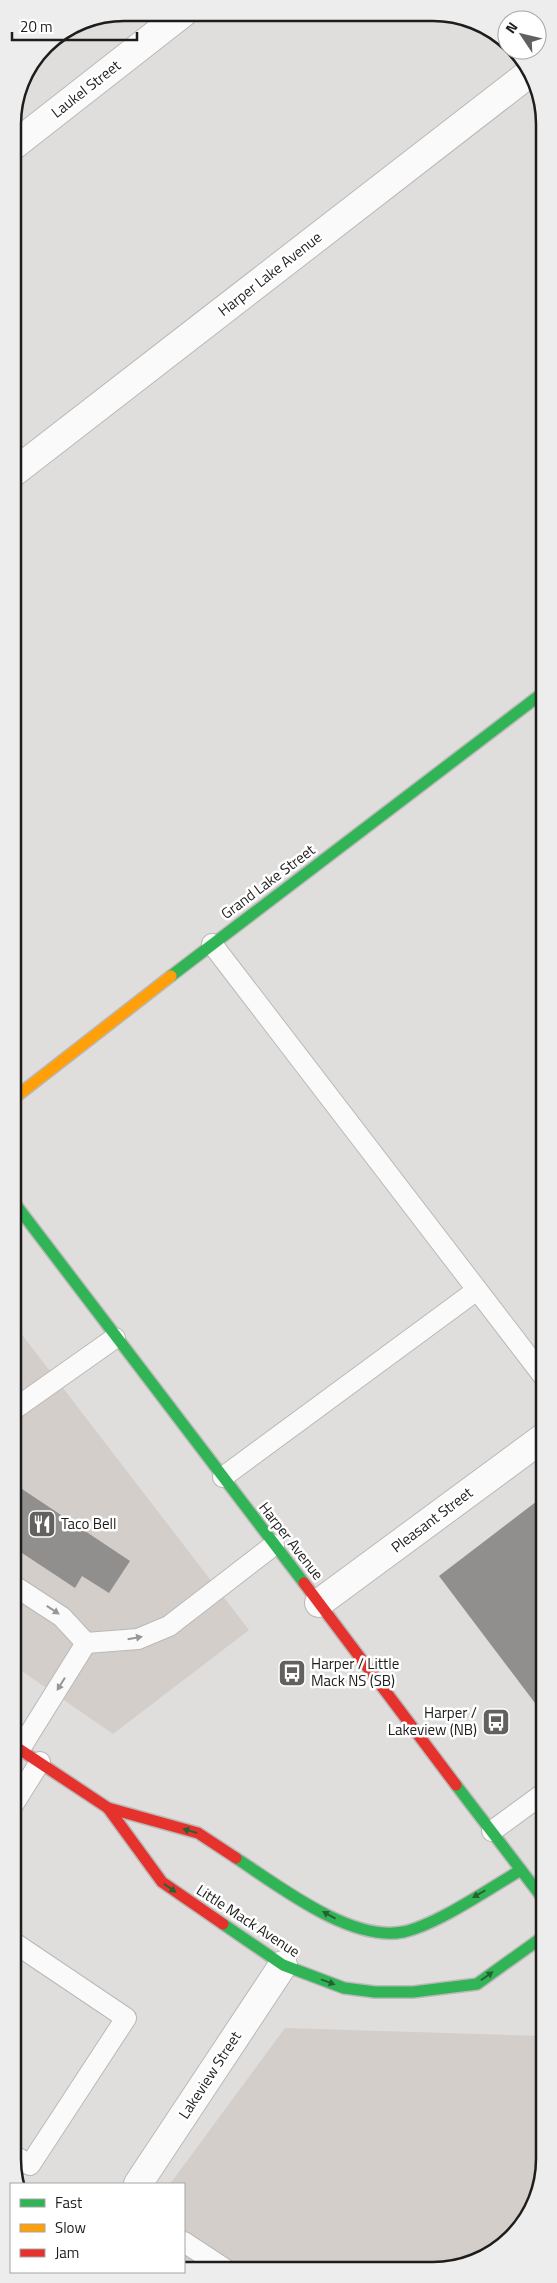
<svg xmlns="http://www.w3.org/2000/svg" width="557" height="2283" viewBox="0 0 557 2283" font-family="'Titillium Web',sans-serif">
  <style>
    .built { fill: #d3ceca }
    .building { fill: #908f8e }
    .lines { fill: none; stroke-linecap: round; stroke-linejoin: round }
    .lane-casing { stroke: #bab9b8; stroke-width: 22 }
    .street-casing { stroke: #bab9b8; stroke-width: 30 }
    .fast-casing { stroke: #bab9b8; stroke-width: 14 }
    .slow-casing { stroke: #bab9b8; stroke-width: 14 }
    .jam-casing { stroke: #bab9b8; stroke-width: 14 }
    .lane { stroke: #fafafa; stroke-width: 20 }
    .street { stroke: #fafafa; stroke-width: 28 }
    .fast { stroke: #30b455; stroke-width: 11 }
    .slow { stroke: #ff9f0a; stroke-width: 11 }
    .jam { stroke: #e5322d; stroke-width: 11 }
    .oneway { fill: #979796 }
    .oneway2 { fill: #266136 }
    .labels { text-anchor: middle; stroke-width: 5; stroke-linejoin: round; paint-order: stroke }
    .street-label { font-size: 15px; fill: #1e1d1c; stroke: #fff }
    .poi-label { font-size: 15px; fill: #1e1d1c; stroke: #fff; text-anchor: start }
    .rim { fill: none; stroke: #1e1d1c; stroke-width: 2.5 }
  </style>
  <rect width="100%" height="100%" fill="#e0dedd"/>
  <!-- built -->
  <g class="built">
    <polygon points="13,1323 249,1630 113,1734 13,1665"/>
    <polygon points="285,2028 544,2036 544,2166 517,2233 482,2259 448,2270 184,2269 184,2184 170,2184"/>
  </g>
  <!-- building -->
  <g class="building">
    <polygon points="13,1483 130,1561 109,1593 82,1576 75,1588 13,1547"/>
    <polygon points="541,1498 544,1502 544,1709 541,1711 439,1576"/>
  </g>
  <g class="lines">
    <!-- lane casing -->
    <g class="lane-casing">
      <g id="lane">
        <polyline points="212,944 544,1377"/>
        <polyline points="13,1410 115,1338"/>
        <polyline points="223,1477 477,1290"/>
        <polyline points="13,1585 62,1617 86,1643"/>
        <polyline points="86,1643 138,1639 169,1626 274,1545"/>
        <polyline points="20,1749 86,1643"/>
        <polyline points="13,1805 40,1762"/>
        <polyline points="492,1831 544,1793"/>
        <polyline points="13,1942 126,2018 30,2165 13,2155"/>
        <polyline points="184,2242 225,2269"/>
      </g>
    </g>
    <!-- street casing -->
    <g class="street-casing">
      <g id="street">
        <polyline points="13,146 183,13"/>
        <polyline points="13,473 527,75"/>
        <polyline points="319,1603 544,1437"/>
        <polyline points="138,2184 283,1965"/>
      </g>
    </g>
    <!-- fast casing -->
    <g class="fast-casing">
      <g id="fast">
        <polyline points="171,976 544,692"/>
        <polyline points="13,1201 304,1583"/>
        <polyline points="456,1785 544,1900"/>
        <path d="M236,1858C279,1886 350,1942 403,1932C437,1925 490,1888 521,1870"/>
        <polyline points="223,1924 283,1965 344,1988 375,1992 413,1992 477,1984 544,1936"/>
      </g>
    </g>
    <!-- slow casing -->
    <g class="slow-casing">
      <polyline id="slow" points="13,1099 171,976"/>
    </g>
    <!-- jam casing -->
    <g class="jam-casing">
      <g id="jam">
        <polyline points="304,1583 456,1785"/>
        <polyline points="13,1745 108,1808 198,1833 236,1858"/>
        <polyline points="108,1808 162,1882 223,1924"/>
      </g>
    </g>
    <!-- lane -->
    <use href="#lane" class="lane"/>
    <!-- street -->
    <use href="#street" class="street"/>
    <!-- fast -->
    <use href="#fast" class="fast"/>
    <!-- slow -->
    <use href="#slow" class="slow"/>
    <!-- jam -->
    <use href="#jam" class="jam"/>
  </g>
  <!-- one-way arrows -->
  <defs><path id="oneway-solid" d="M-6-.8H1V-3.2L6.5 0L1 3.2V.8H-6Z" transform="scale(1.25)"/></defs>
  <g class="oneway">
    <use href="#oneway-solid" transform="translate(53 1610) rotate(33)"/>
    <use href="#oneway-solid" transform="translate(135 1638) rotate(-10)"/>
    <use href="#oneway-solid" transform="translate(61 1684) rotate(122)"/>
  </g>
  <g class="oneway2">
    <use href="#oneway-solid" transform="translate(190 1831) rotate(-164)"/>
    <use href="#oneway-solid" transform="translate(170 1888) rotate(35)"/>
    <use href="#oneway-solid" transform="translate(479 1894) rotate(150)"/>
    <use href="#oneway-solid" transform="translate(329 1915) rotate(-151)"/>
    <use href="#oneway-solid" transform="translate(487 1976) rotate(-35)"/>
    <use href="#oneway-solid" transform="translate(328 1982) rotate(20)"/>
  </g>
  <!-- icons -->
  <defs>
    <g id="restaurant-square" transform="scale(1.4375)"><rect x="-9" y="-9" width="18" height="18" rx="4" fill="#626160" stroke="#fff"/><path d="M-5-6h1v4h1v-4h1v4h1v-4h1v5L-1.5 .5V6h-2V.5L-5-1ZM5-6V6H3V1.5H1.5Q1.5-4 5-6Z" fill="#fff"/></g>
    <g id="bus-square" transform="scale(1.4375)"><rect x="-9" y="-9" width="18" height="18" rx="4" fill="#626160" stroke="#fff"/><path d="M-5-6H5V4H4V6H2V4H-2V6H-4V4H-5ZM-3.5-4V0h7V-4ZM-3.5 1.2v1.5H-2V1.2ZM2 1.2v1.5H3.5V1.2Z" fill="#fff"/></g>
  </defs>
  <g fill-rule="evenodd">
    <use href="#restaurant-square" x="42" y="1524"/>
    <use href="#bus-square" x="292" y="1673"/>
    <use href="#bus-square" x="496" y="1722"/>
  </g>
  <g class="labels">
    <!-- street labels -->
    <g class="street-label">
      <text transform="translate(86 89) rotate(-38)" y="5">Laukel Street</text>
      <text transform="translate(270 274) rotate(-38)" y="5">Harper Lake Avenue</text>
      <text transform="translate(268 882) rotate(-37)" y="5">Grand Lake Street</text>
      <text transform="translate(432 1520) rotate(-37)" y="5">Pleasant Street</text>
      <text transform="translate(291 1541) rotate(52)" y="5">Harper Avenue</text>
      <text transform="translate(248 1921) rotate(33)" y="5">Little Mack Avenue</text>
      <text transform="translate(210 2075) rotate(-57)" y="5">Lakeview Street</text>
    </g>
    <!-- poi labels -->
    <g class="poi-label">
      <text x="61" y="1529">Taco Bell</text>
      <text x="311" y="1669">Harper / Little<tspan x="311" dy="17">Mack NS (SB)</tspan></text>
      <text x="477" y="1718" text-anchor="end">Harper /<tspan x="477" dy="17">Lakeview (NB)</tspan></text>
    </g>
  </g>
  <!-- crop -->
  <path d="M0 0H557V2283H0ZM124 21H433A103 103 0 0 1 536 124V2159A103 103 0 0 1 433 2262H124A103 103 0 0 1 21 2159V124A103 103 0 0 1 124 21Z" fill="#ededed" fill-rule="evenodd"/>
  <path class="rim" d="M124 21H433A103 103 0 0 1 536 124V2159A103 103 0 0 1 433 2262H124A103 103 0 0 1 21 2159V124A103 103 0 0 1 124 21Z"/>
  <!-- legend -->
  <rect x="10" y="2183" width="175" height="90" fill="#ffffff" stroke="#a5a5a4"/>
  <rect x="20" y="2199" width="25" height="8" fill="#30b455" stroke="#a5a5a4"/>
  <text x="55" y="2208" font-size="15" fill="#1e1d1c">Fast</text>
  <rect x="20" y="2224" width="25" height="8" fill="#ff9f0a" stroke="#a5a5a4"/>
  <text x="55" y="2233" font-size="15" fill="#1e1d1c">Slow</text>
  <rect x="20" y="2249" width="25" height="8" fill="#e5322d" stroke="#a5a5a4"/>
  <text x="55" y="2258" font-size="15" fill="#1e1d1c">Jam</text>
  <!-- north arrow -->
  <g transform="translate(522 35) rotate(305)"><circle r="24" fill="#ffffff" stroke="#a5a5a4"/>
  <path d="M0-4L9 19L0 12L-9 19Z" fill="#626160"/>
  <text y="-8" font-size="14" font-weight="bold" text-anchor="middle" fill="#1e1d1c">N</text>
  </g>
  <!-- scale -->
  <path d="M12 32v8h125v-8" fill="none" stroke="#1e1d1c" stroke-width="2.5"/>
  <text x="20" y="32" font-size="15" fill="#1e1d1c" stroke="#ffffff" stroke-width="4" paint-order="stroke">20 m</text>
</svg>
